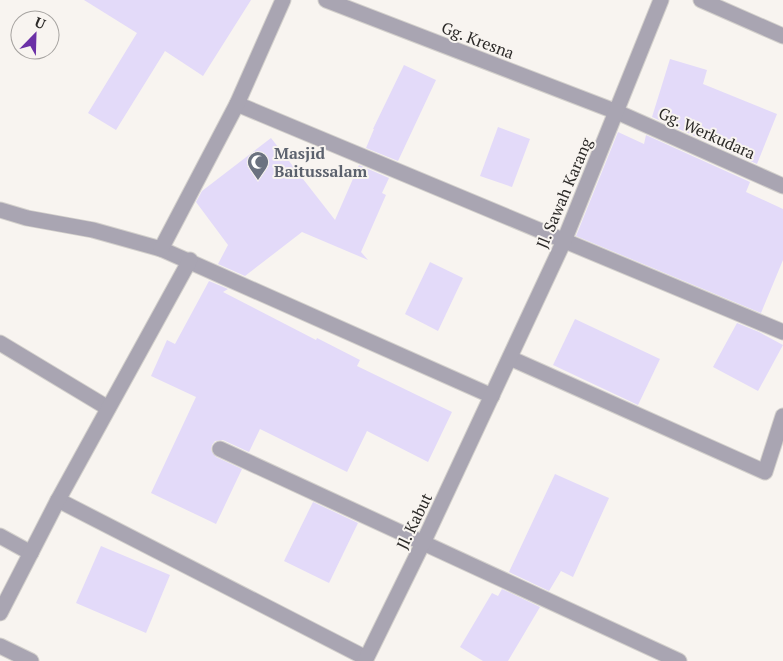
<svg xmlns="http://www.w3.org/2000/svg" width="783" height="661" viewBox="0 0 783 661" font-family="'PT Serif',serif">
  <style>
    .building { fill: #e3daf9 }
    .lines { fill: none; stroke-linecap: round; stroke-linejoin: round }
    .minor-casing { stroke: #d3d0cc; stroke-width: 17 }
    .minor { stroke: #a9a5b2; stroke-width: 15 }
    .labels { text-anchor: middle; stroke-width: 4; stroke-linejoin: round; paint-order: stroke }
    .street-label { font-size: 16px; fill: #2c2a28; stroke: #f8f4f0 }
    .worship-label { font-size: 16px; font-weight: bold; fill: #5b616d; stroke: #f8f4f0; text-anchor: start }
  </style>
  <rect width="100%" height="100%" fill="#f8f4f0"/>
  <!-- building -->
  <g class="building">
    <polygon points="84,0 251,0 203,76 165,51 116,130 88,113 137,33"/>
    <polygon points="670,59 707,70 703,84 777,114 757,164 652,117"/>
    <polygon points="404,65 436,80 398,161 366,148 374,129 373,129"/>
    <polygon points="498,127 530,139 512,187 480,176"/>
    <polygon points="618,132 644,144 646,135 750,182 746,192 783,209 783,260 761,313 576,236"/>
    <polygon points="271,138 335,220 359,165 389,178 382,193 386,195 361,252 368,260 302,232 245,276 218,264 228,245 196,202 202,191"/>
    <polygon points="430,262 463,278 438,331 405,314"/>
    <polygon points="209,281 228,289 223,292 316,340 317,338 360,360 357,366 452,412 428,462 367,431 347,472 260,429 249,452 223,440 215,441 212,445 211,450 216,457 242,469 216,524 151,493 196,397 151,376 167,340 175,344"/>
    <polygon points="575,319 660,359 638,405 553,365"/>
    <polygon points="737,323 759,332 783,345 758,391 713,367"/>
    <polygon points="555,474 609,498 573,577 561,571 549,591 509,572"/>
    <polygon points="313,502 358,523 329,583 284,561"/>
    <polygon points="101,546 170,575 146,633 76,603"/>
    <polygon points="502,589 540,607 508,661 483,661 460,647 492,593 498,596"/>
  </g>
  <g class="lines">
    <!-- minor casing -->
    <g class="minor-casing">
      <g id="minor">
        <polyline points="326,0 617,112 783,186"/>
        <polyline points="701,0 783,36"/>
        <polyline points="237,104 783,332"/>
        <polyline points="0,210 27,218 93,230 161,249 492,396"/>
        <polyline points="161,249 237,104 283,0"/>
        <polyline points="0,343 108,408"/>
        <polyline points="510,358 765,472 783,416"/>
        <polyline points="220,449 679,661"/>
        <polyline points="58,500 366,658"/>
        <polyline points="0,536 31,553"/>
        <polyline points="0,613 58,500 190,260"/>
        <polyline points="0,646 31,661"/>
        <polyline points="365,661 423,543 564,241 661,0"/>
      </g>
    </g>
    <!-- minor -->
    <use href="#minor" class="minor"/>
  </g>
  <!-- icons -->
  <defs>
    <g id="mosque-pin" transform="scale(1.125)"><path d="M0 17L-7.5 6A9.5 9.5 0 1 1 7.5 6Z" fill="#6b7280" stroke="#f8f4f0"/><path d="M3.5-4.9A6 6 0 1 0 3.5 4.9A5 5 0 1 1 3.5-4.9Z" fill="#fff"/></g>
  </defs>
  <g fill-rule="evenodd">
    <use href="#mosque-pin" x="258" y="162"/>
  </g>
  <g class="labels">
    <!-- street labels -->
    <g class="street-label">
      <text transform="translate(478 40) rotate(21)" y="6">Gg. Kresna</text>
      <text transform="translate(707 133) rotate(24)" y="6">Gg. Werkudara</text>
      <text transform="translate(564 193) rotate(-67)" y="6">Jl. Sawah Karang</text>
      <text transform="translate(414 521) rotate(-64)" y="6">Jl. Kabut</text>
    </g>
    <!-- worship labels -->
    <g class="worship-label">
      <text x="274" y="159">Masjid<tspan x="274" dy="18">Baitussalam</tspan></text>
    </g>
  </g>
  <!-- north arrow -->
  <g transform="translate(35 35) rotate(23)"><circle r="24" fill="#f8f4f0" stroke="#a6a3a0"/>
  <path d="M0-4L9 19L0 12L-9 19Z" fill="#6b30a6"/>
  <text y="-8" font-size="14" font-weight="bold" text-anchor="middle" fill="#2c2a28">U</text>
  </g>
</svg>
